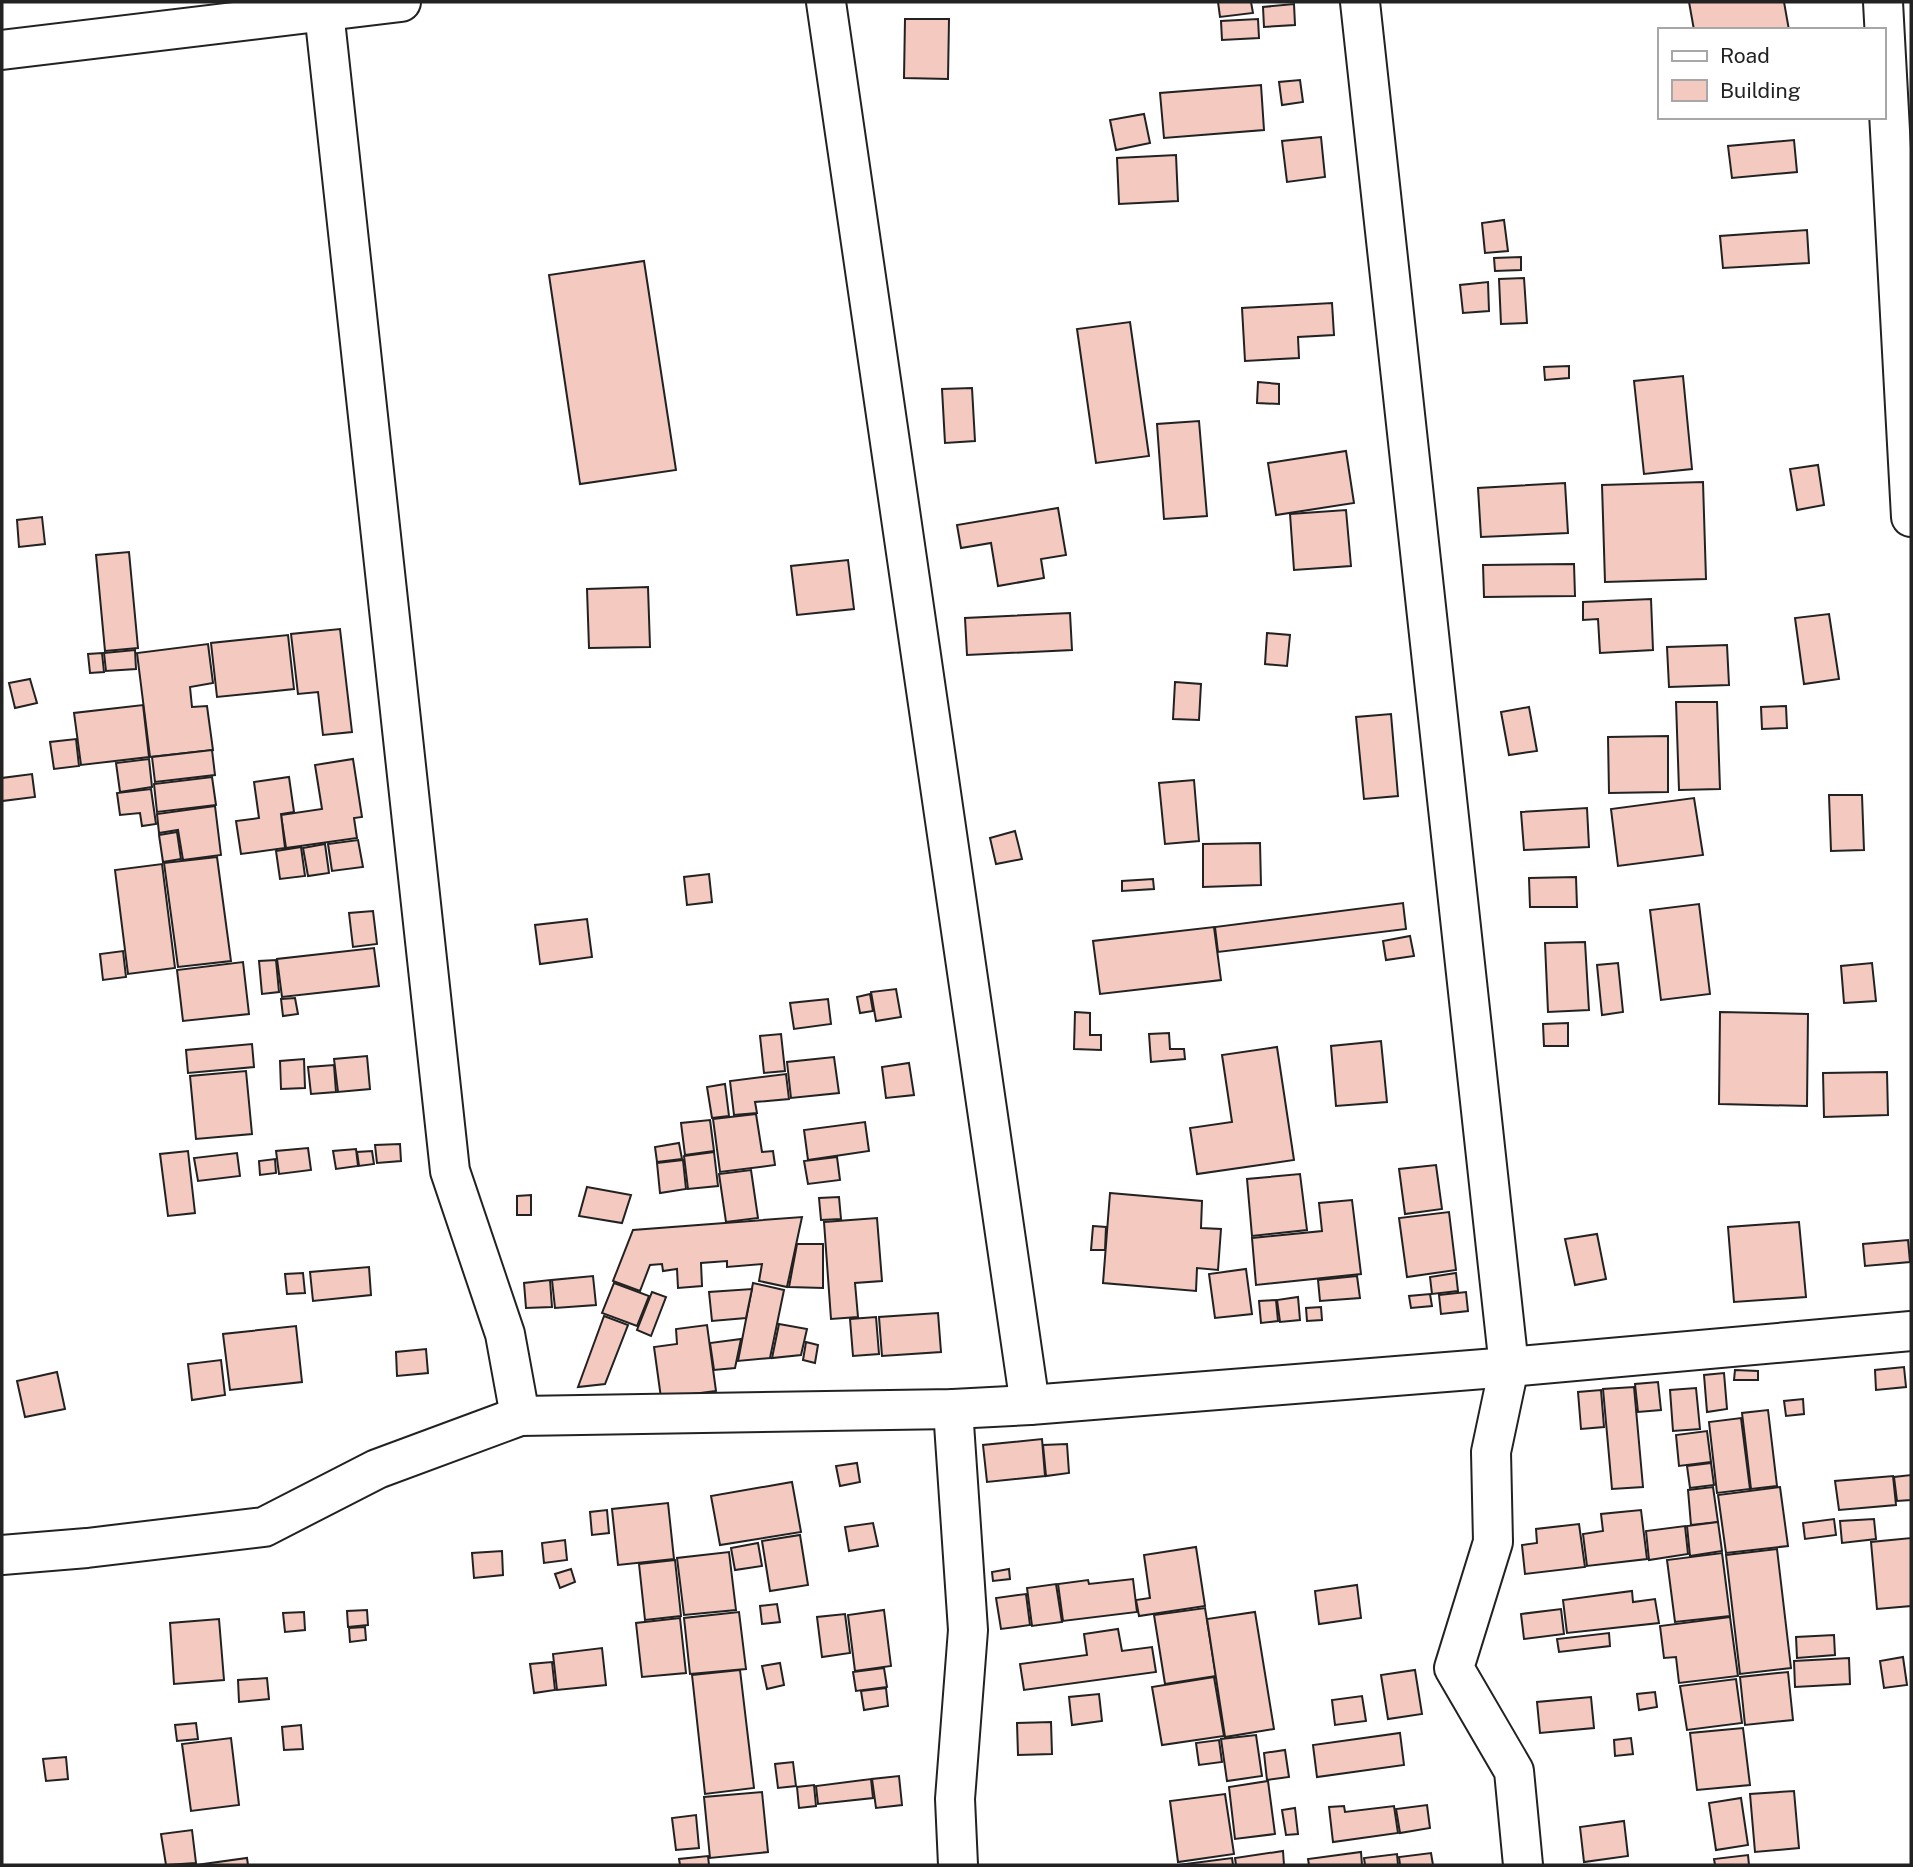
<svg xmlns="http://www.w3.org/2000/svg" width="1913" height="1867" viewBox="0 0 1913 1867" font-family="'Public Sans',sans-serif">
  <style>
    .building { fill: #f3c9c0; stroke: #222; stroke-width: 2 }
    .lines { fill: none; stroke-linecap: round; stroke-linejoin: round }
    .minor-casing { stroke: #222; stroke-width: 42 }
    .minor { stroke: #fff; stroke-width: 38 }
  </style>
  <rect width="100%" height="100%" fill="#fff"/>
  <!-- building -->
  <g class="building">
    <polygon points="1218,2 1251,2 1253,13 1220,17"/>
    <polygon points="1689,2 1784,2 1789,30 1694,30"/>
    <polygon points="1294,4 1295,25 1264,27 1263,7"/>
    <polygon points="905,19 949,19 948,79 904,78"/>
    <polygon points="1258,19 1259,38 1222,40 1221,21"/>
    <polygon points="1300,80 1303,102 1282,105 1279,82"/>
    <polygon points="1261,85 1264,130 1164,138 1160,93"/>
    <polygon points="1144,114 1150,143 1116,150 1110,120"/>
    <polygon points="1321,137 1325,177 1287,182 1282,141"/>
    <polygon points="1794,140 1797,172 1732,178 1728,146"/>
    <polygon points="1176,155 1178,201 1119,204 1117,158"/>
    <polygon points="1504,220 1508,251 1485,253 1482,223"/>
    <polygon points="1807,230 1809,263 1723,268 1720,236"/>
    <polygon points="1521,257 1521,270 1495,271 1494,258"/>
    <polygon points="644,261 676,470 580,484 549,275"/>
    <polygon points="1524,278 1527,323 1501,324 1499,279"/>
    <polygon points="1488,282 1489,311 1463,313 1460,285"/>
    <polygon points="1332,303 1334,335 1298,337 1299,358 1245,361 1242,308"/>
    <polygon points="1130,322 1149,456 1096,463 1077,329"/>
    <polygon points="1569,366 1569,378 1545,380 1544,367"/>
    <polygon points="1683,376 1692,469 1644,474 1634,381"/>
    <polygon points="1258,382 1279,384 1279,404 1257,403"/>
    <polygon points="972,388 975,441 945,443 942,389"/>
    <polygon points="1199,421 1207,516 1164,519 1157,424"/>
    <polygon points="1346,451 1354,503 1276,515 1268,463"/>
    <polygon points="1818,465 1824,505 1797,510 1790,469"/>
    <polygon points="1703,482 1706,579 1605,582 1602,485"/>
    <polygon points="1565,483 1568,533 1481,537 1478,488"/>
    <polygon points="1058,508 1066,555 1041,559 1044,578 998,586 991,543 961,548 957,525"/>
    <polygon points="1346,510 1351,566 1294,570 1290,514"/>
    <polygon points="42,517 45,544 19,547 17,520"/>
    <polygon points="129,552 138,648 105,651 96,555"/>
    <polygon points="848,560 854,609 797,615 791,566"/>
    <polygon points="1574,564 1575,596 1484,597 1483,565"/>
    <polygon points="648,587 650,647 589,648 587,589"/>
    <polygon points="1651,599 1653,650 1600,653 1598,619 1583,620 1583,602"/>
    <polygon points="1070,613 1072,650 967,655 965,618"/>
    <polygon points="1829,614 1839,679 1804,684 1795,618"/>
    <polygon points="340,629 352,732 323,735 318,692 298,694 291,634"/>
    <polygon points="1267,633 1290,635 1287,666 1265,664"/>
    <polygon points="288,635 294,689 217,697 211,643"/>
    <polygon points="208,644 213,683 190,687 192,707 207,706 213,750 150,757 137,653"/>
    <polygon points="1727,645 1729,685 1669,687 1667,647"/>
    <polygon points="135,650 136,669 106,671 104,653"/>
    <polygon points="102,653 104,672 90,673 88,654"/>
    <polygon points="30,679 37,703 15,708 9,683"/>
    <polygon points="1175,682 1201,684 1199,720 1173,719"/>
    <polygon points="1676,702 1717,702 1720,789 1679,790"/>
    <polygon points="143,705 149,757 81,765 74,713"/>
    <polygon points="1786,706 1787,728 1762,729 1761,707"/>
    <polygon points="1529,707 1537,751 1509,755 1501,712"/>
    <polygon points="1391,714 1398,796 1364,799 1356,717"/>
    <polygon points="1668,736 1668,792 1609,793 1608,737"/>
    <polygon points="76,739 79,766 54,769 50,742"/>
    <polygon points="212,750 215,775 155,782 152,757"/>
    <polygon points="149,759 152,787 120,792 116,763"/>
    <polygon points="353,759 362,817 354,818 357,838 286,848 281,815 322,809 315,765"/>
    <polygon points="32,774 35,797 2,801 2,778"/>
    <polygon points="212,777 216,805 157,812 154,784"/>
    <polygon points="289,777 294,812 281,814 285,848 241,854 236,821 259,818 254,782"/>
    <polygon points="1194,780 1199,841 1165,844 1159,783"/>
    <polygon points="151,789 156,824 142,826 140,813 120,815 117,793"/>
    <polygon points="1829,795 1862,795 1864,850 1831,851"/>
    <polygon points="1694,798 1703,855 1618,866 1611,809"/>
    <polygon points="215,806 221,855 183,860 178,830 159,833 157,814"/>
    <polygon points="1587,808 1589,847 1524,850 1521,812"/>
    <polygon points="1015,831 1022,859 996,864 990,838"/>
    <polygon points="177,832 181,859 163,862 159,835"/>
    <polygon points="358,840 363,867 332,871 328,844"/>
    <polygon points="1260,843 1261,885 1203,887 1203,844"/>
    <polygon points="325,844 329,873 308,876 303,848"/>
    <polygon points="301,847 305,876 280,879 276,851"/>
    <polygon points="217,857 231,961 178,967 164,863"/>
    <polygon points="162,864 175,968 128,974 115,870"/>
    <polygon points="709,874 712,902 687,905 684,877"/>
    <polygon points="1576,877 1577,907 1530,907 1529,878"/>
    <polygon points="1153,879 1154,889 1122,891 1122,881"/>
    <polygon points="1403,903 1406,929 1218,952 1215,927"/>
    <polygon points="1699,904 1710,994 1661,1000 1650,910"/>
    <polygon points="373,911 377,944 353,947 349,913"/>
    <polygon points="587,919 592,957 540,964 535,925"/>
    <polygon points="1214,927 1221,980 1100,994 1093,941"/>
    <polygon points="1410,936 1414,956 1386,960 1383,941"/>
    <polygon points="1585,942 1589,1010 1548,1012 1545,943"/>
    <polygon points="374,948 379,986 282,997 277,959"/>
    <polygon points="123,951 126,977 103,980 100,954"/>
    <polygon points="276,960 279,992 262,994 259,961"/>
    <polygon points="243,962 249,1014 183,1021 177,970"/>
    <polygon points="1618,963 1623,1012 1602,1015 1597,965"/>
    <polygon points="1872,963 1876,1001 1844,1003 1841,966"/>
    <polygon points="896,989 901,1017 876,1021 871,992"/>
    <polygon points="870,994 873,1011 860,1013 857,997"/>
    <polygon points="295,998 298,1014 283,1016 281,999"/>
    <polygon points="828,999 831,1024 794,1029 790,1003"/>
    <polygon points="1075,1012 1090,1013 1090,1035 1101,1035 1101,1050 1074,1049"/>
    <polygon points="1720,1012 1808,1014 1807,1106 1719,1104"/>
    <polygon points="1568,1023 1568,1046 1544,1046 1543,1024"/>
    <polygon points="1169,1033 1170,1049 1184,1049 1185,1059 1151,1062 1149,1034"/>
    <polygon points="781,1034 785,1071 764,1073 760,1036"/>
    <polygon points="1381,1041 1387,1102 1336,1106 1331,1046"/>
    <polygon points="252,1044 254,1067 188,1073 186,1050"/>
    <polygon points="1277,1047 1294,1160 1197,1174 1190,1128 1232,1122 1222,1055"/>
    <polygon points="367,1056 370,1089 338,1092 334,1059"/>
    <polygon points="834,1057 839,1093 791,1098 787,1062"/>
    <polygon points="304,1059 305,1088 281,1089 280,1061"/>
    <polygon points="909,1063 914,1095 886,1098 882,1067"/>
    <polygon points="334,1065 336,1092 311,1094 308,1067"/>
    <polygon points="246,1071 252,1134 196,1139 190,1076"/>
    <polygon points="1887,1072 1888,1115 1824,1117 1823,1073"/>
    <polygon points="786,1074 789,1099 755,1102 757,1113 734,1115 730,1081"/>
    <polygon points="725,1084 729,1116 712,1118 707,1087"/>
    <polygon points="756,1114 762,1152 773,1151 775,1165 720,1172 713,1119"/>
    <polygon points="710,1120 714,1151 685,1155 681,1123"/>
    <polygon points="865,1122 869,1151 808,1160 804,1130"/>
    <polygon points="679,1143 682,1159 657,1162 655,1147"/>
    <polygon points="400,1144 401,1161 377,1163 375,1145"/>
    <polygon points="308,1148 311,1170 279,1174 276,1151"/>
    <polygon points="356,1149 358,1166 336,1169 333,1151"/>
    <polygon points="188,1151 195,1213 168,1216 160,1154"/>
    <polygon points="372,1151 374,1164 359,1166 357,1152"/>
    <polygon points="714,1152 718,1186 688,1189 684,1156"/>
    <polygon points="237,1153 240,1176 198,1181 194,1158"/>
    <polygon points="837,1157 840,1180 808,1184 804,1161"/>
    <polygon points="275,1159 276,1173 260,1175 259,1161"/>
    <polygon points="683,1160 686,1189 660,1193 657,1163"/>
    <polygon points="1436,1165 1442,1209 1405,1214 1399,1169"/>
    <polygon points="751,1170 758,1218 726,1222 719,1174"/>
    <polygon points="1300,1174 1307,1230 1252,1236 1247,1179"/>
    <polygon points="587,1187 631,1195 622,1223 579,1216"/>
    <polygon points="1110,1193 1202,1201 1201,1228 1221,1229 1218,1270 1197,1268 1196,1291 1103,1283"/>
    <polygon points="531,1195 531,1215 517,1215 517,1196"/>
    <polygon points="839,1197 841,1219 821,1220 819,1198"/>
    <polygon points="1352,1200 1361,1274 1256,1285 1252,1238 1322,1231 1319,1203"/>
    <polygon points="1449,1212 1456,1270 1407,1277 1399,1218"/>
    <polygon points="802,1217 787,1287 759,1281 762,1264 727,1267 727,1261 701,1263 702,1286 678,1288 677,1269 663,1271 662,1264 650,1265 640,1291 613,1281 633,1230"/>
    <polygon points="877,1218 882,1281 855,1283 858,1317 831,1319 824,1222"/>
    <polygon points="1799,1222 1806,1297 1734,1302 1728,1227"/>
    <polygon points="1093,1226 1106,1227 1105,1250 1091,1250"/>
    <polygon points="1597,1234 1606,1279 1575,1285 1565,1239"/>
    <polygon points="1908,1240 1910,1262 1865,1266 1863,1244"/>
    <polygon points="797,1244 823,1244 823,1288 789,1287"/>
    <polygon points="369,1267 371,1295 313,1301 310,1272"/>
    <polygon points="1246,1269 1252,1314 1215,1318 1209,1274"/>
    <polygon points="303,1273 305,1293 287,1294 285,1274"/>
    <polygon points="1456,1273 1458,1291 1432,1294 1430,1277"/>
    <polygon points="593,1276 596,1305 555,1308 552,1280"/>
    <polygon points="1357,1276 1360,1298 1320,1301 1318,1280"/>
    <polygon points="550,1280 552,1307 526,1308 524,1283"/>
    <polygon points="614,1283 649,1296 637,1326 602,1313"/>
    <polygon points="753,1283 784,1290 770,1358 738,1361"/>
    <polygon points="752,1289 746,1318 712,1321 709,1292"/>
    <polygon points="652,1292 666,1297 651,1336 637,1330"/>
    <polygon points="1466,1292 1468,1311 1441,1314 1439,1295"/>
    <polygon points="1430,1294 1432,1306 1411,1308 1409,1296"/>
    <polygon points="1298,1297 1300,1320 1280,1322 1277,1300"/>
    <polygon points="1276,1300 1278,1321 1261,1323 1259,1301"/>
    <polygon points="1321,1307 1322,1320 1307,1321 1306,1308"/>
    <polygon points="938,1313 941,1352 882,1356 879,1317"/>
    <polygon points="604,1316 628,1325 605,1384 578,1387"/>
    <polygon points="876,1317 879,1354 853,1356 850,1319"/>
    <polygon points="779,1324 807,1329 801,1355 772,1358"/>
    <polygon points="707,1325 716,1391 661,1398 654,1347 677,1344 676,1329"/>
    <polygon points="296,1326 302,1382 230,1390 223,1334"/>
    <polygon points="741,1339 735,1368 714,1370 710,1343"/>
    <polygon points="806,1342 818,1345 815,1363 803,1360"/>
    <polygon points="426,1349 428,1373 397,1376 396,1352"/>
    <polygon points="221,1360 225,1395 192,1400 188,1364"/>
    <polygon points="1904,1367 1906,1387 1876,1390 1875,1370"/>
    <polygon points="1735,1370 1758,1371 1758,1380 1734,1380"/>
    <polygon points="57,1372 65,1409 25,1417 17,1381"/>
    <polygon points="1724,1373 1727,1409 1707,1412 1704,1375"/>
    <polygon points="1658,1382 1661,1410 1638,1412 1635,1384"/>
    <polygon points="1634,1387 1643,1487 1612,1489 1603,1389"/>
    <polygon points="1696,1388 1700,1429 1673,1431 1670,1390"/>
    <polygon points="1601,1390 1604,1427 1581,1429 1578,1392"/>
    <polygon points="1803,1399 1804,1414 1786,1416 1784,1401"/>
    <polygon points="1768,1410 1777,1486 1751,1489 1742,1413"/>
    <polygon points="1741,1418 1750,1489 1717,1493 1709,1422"/>
    <polygon points="1707,1431 1711,1462 1679,1466 1676,1435"/>
    <polygon points="1042,1439 1045,1476 987,1482 983,1445"/>
    <polygon points="1067,1444 1069,1473 1046,1476 1043,1445"/>
    <polygon points="857,1463 860,1482 840,1486 836,1466"/>
    <polygon points="1711,1463 1714,1485 1690,1488 1687,1466"/>
    <polygon points="1911,1475 1911,1500 1897,1501 1894,1477"/>
    <polygon points="1893,1476 1896,1505 1839,1510 1835,1481"/>
    <polygon points="792,1482 801,1532 720,1545 711,1496"/>
    <polygon points="1713,1487 1718,1522 1691,1525 1688,1490"/>
    <polygon points="1780,1487 1788,1546 1726,1553 1718,1495"/>
    <polygon points="668,1503 674,1559 618,1565 612,1509"/>
    <polygon points="607,1510 609,1533 592,1535 590,1512"/>
    <polygon points="1641,1510 1647,1559 1587,1566 1583,1534 1603,1531 1601,1514"/>
    <polygon points="1834,1519 1836,1535 1805,1539 1803,1523"/>
    <polygon points="1874,1519 1876,1539 1842,1543 1840,1521"/>
    <polygon points="1718,1522 1722,1551 1690,1556 1687,1526"/>
    <polygon points="873,1523 878,1546 849,1551 845,1527"/>
    <polygon points="1579,1524 1585,1567 1525,1574 1522,1545 1537,1543 1536,1529"/>
    <polygon points="1685,1526 1688,1554 1649,1560 1646,1531"/>
    <polygon points="800,1535 808,1585 770,1591 762,1541"/>
    <polygon points="1911,1538 1911,1606 1877,1609 1871,1542"/>
    <polygon points="565,1540 567,1560 544,1563 542,1543"/>
    <polygon points="758,1543 762,1566 735,1570 731,1548"/>
    <polygon points="1196,1547 1205,1606 1139,1616 1136,1600 1150,1598 1144,1555"/>
    <polygon points="1777,1549 1791,1668 1740,1674 1726,1555"/>
    <polygon points="502,1551 503,1575 474,1578 472,1553"/>
    <polygon points="729,1552 736,1610 684,1615 677,1558"/>
    <polygon points="1722,1553 1730,1616 1675,1622 1667,1560"/>
    <polygon points="675,1560 681,1616 645,1620 639,1564"/>
    <polygon points="571,1569 575,1582 560,1588 555,1574"/>
    <polygon points="1009,1569 1010,1579 993,1581 992,1572"/>
    <polygon points="1133,1579 1137,1612 1063,1621 1058,1584 1088,1580 1089,1584"/>
    <polygon points="1056,1584 1062,1622 1032,1626 1027,1588"/>
    <polygon points="1357,1585 1361,1618 1319,1624 1315,1591"/>
    <polygon points="1632,1591 1633,1602 1655,1599 1659,1623 1567,1633 1563,1600"/>
    <polygon points="1026,1594 1030,1625 1001,1629 996,1598"/>
    <polygon points="777,1604 780,1622 762,1624 760,1606"/>
    <polygon points="1205,1608 1216,1676 1165,1684 1154,1615"/>
    <polygon points="1561,1609 1564,1634 1524,1639 1521,1614"/>
    <polygon points="367,1610 368,1625 348,1627 347,1611"/>
    <polygon points="884,1610 891,1666 855,1671 848,1615"/>
    <polygon points="304,1612 305,1630 285,1632 283,1613"/>
    <polygon points="739,1612 746,1669 690,1674 684,1618"/>
    <polygon points="1255,1612 1274,1729 1225,1737 1207,1619"/>
    <polygon points="845,1614 850,1653 822,1657 817,1617"/>
    <polygon points="1730,1617 1738,1676 1679,1683 1676,1657 1664,1658 1660,1626"/>
    <polygon points="680,1618 686,1673 642,1677 636,1623"/>
    <polygon points="219,1619 224,1680 174,1684 170,1623"/>
    <polygon points="365,1627 366,1640 350,1642 349,1628"/>
    <polygon points="1118,1629 1122,1651 1152,1647 1156,1672 1024,1690 1020,1664 1087,1655 1084,1634"/>
    <polygon points="1609,1633 1610,1646 1559,1652 1557,1639"/>
    <polygon points="1834,1635 1835,1655 1797,1658 1796,1637"/>
    <polygon points="602,1648 606,1685 557,1690 553,1654"/>
    <polygon points="1903,1657 1907,1685 1884,1688 1880,1661"/>
    <polygon points="1849,1658 1850,1684 1795,1687 1794,1661"/>
    <polygon points="552,1662 555,1690 534,1693 530,1664"/>
    <polygon points="780,1663 784,1685 767,1689 762,1666"/>
    <polygon points="884,1668 887,1687 856,1691 853,1672"/>
    <polygon points="740,1670 754,1788 705,1794 692,1675"/>
    <polygon points="1415,1670 1422,1714 1388,1719 1381,1675"/>
    <polygon points="1788,1672 1793,1720 1745,1725 1740,1677"/>
    <polygon points="1214,1677 1224,1736 1162,1745 1152,1687"/>
    <polygon points="267,1678 269,1699 239,1702 238,1680"/>
    <polygon points="1736,1679 1742,1723 1687,1730 1680,1686"/>
    <polygon points="886,1688 888,1706 864,1710 861,1691"/>
    <polygon points="1655,1692 1657,1707 1639,1710 1637,1694"/>
    <polygon points="1099,1694 1102,1721 1072,1725 1069,1697"/>
    <polygon points="1362,1696 1366,1721 1335,1725 1332,1700"/>
    <polygon points="1591,1697 1594,1728 1540,1733 1537,1702"/>
    <polygon points="1051,1722 1052,1754 1018,1755 1017,1723"/>
    <polygon points="196,1723 198,1739 177,1741 175,1725"/>
    <polygon points="301,1725 303,1749 284,1750 282,1727"/>
    <polygon points="1743,1728 1750,1785 1697,1790 1690,1733"/>
    <polygon points="1400,1733 1404,1765 1317,1777 1313,1745"/>
    <polygon points="1256,1735 1262,1776 1227,1781 1221,1739"/>
    <polygon points="231,1738 239,1805 191,1811 182,1744"/>
    <polygon points="1631,1738 1633,1754 1615,1756 1614,1740"/>
    <polygon points="1219,1740 1222,1762 1199,1765 1196,1743"/>
    <polygon points="1285,1750 1289,1777 1267,1780 1264,1753"/>
    <polygon points="66,1757 68,1779 46,1781 43,1759"/>
    <polygon points="793,1762 796,1786 778,1788 775,1764"/>
    <polygon points="899,1776 902,1805 876,1808 872,1779"/>
    <polygon points="871,1779 873,1798 818,1804 816,1786"/>
    <polygon points="1268,1781 1275,1834 1235,1839 1229,1787"/>
    <polygon points="814,1785 816,1806 799,1808 797,1787"/>
    <polygon points="1794,1791 1799,1848 1755,1852 1750,1794"/>
    <polygon points="762,1792 768,1852 710,1858 704,1797"/>
    <polygon points="1225,1794 1234,1854 1178,1862 1170,1801"/>
    <polygon points="1741,1798 1748,1845 1716,1850 1709,1803"/>
    <polygon points="1427,1805 1430,1828 1400,1833 1396,1809"/>
    <polygon points="1344,1806 1345,1812 1394,1806 1398,1833 1333,1842 1329,1807"/>
    <polygon points="1295,1808 1298,1834 1286,1835 1282,1810"/>
    <polygon points="696,1815 699,1848 676,1850 672,1818"/>
    <polygon points="1624,1821 1628,1856 1584,1862 1580,1827"/>
    <polygon points="192,1830 196,1863 166,1865 161,1834"/>
    <polygon points="1283,1851 1284,1865 1236,1865 1235,1858"/>
    <polygon points="1361,1852 1362,1865 1309,1865 1308,1859"/>
    <polygon points="1431,1853 1433,1865 1400,1865 1399,1857"/>
    <polygon points="1397,1854 1398,1865 1365,1865 1364,1858"/>
    <polygon points="1748,1855 1749,1865 1715,1865 1714,1859"/>
    <polygon points="708,1856 709,1865 680,1865 679,1859"/>
    <polygon points="247,1858 248,1865 196,1865"/>
    <polygon points="1232,1858 1233,1865 1178,1865"/>
  </g>
  <g class="lines">
    <!-- minor casing -->
    <g class="minor-casing">
      <g id="minor">
        <polyline points="323,2 450,1171 505,1334 520,1416"/>
        <polyline points="826,2 1030,1405"/>
        <polyline points="1360,2 1509,1367 1491,1452 1493,1542 1454,1668 1514,1771 1523,1865"/>
        <polyline points="1883,2 1911,517"/>
        <polyline points="2,50 401,2"/>
        <polyline points="953,1409 968,1630 955,1799 958,1865"/>
        <polyline points="2,1555 87,1548 264,1527 377,1469 520,1416 953,1409 1030,1405 1509,1367 1911,1331"/>
      </g>
    </g>
    <!-- minor -->
    <use href="#minor" class="minor"/>
  </g>
  <!-- border -->
  <rect width="1913" height="1867" fill="none" stroke="#222222" stroke-width="7"/>
  <!-- legend -->
  <rect x="1658" y="28" width="228" height="91" fill="#ffffff" stroke="#a7a7a7" stroke-width="2"/>
  <rect x="1672" y="51" width="35" height="10" fill="#ffffff" stroke="#a7a7a7" stroke-width="2"/>
  <text x="1720" y="63" font-size="21" fill="#222222">Road</text>
  <rect x="1672" y="80" width="35" height="21" fill="#f3c9c0" stroke="#a7a7a7" stroke-width="2"/>
  <text x="1720" y="98" font-size="21" fill="#222222">Building</text>
</svg>
